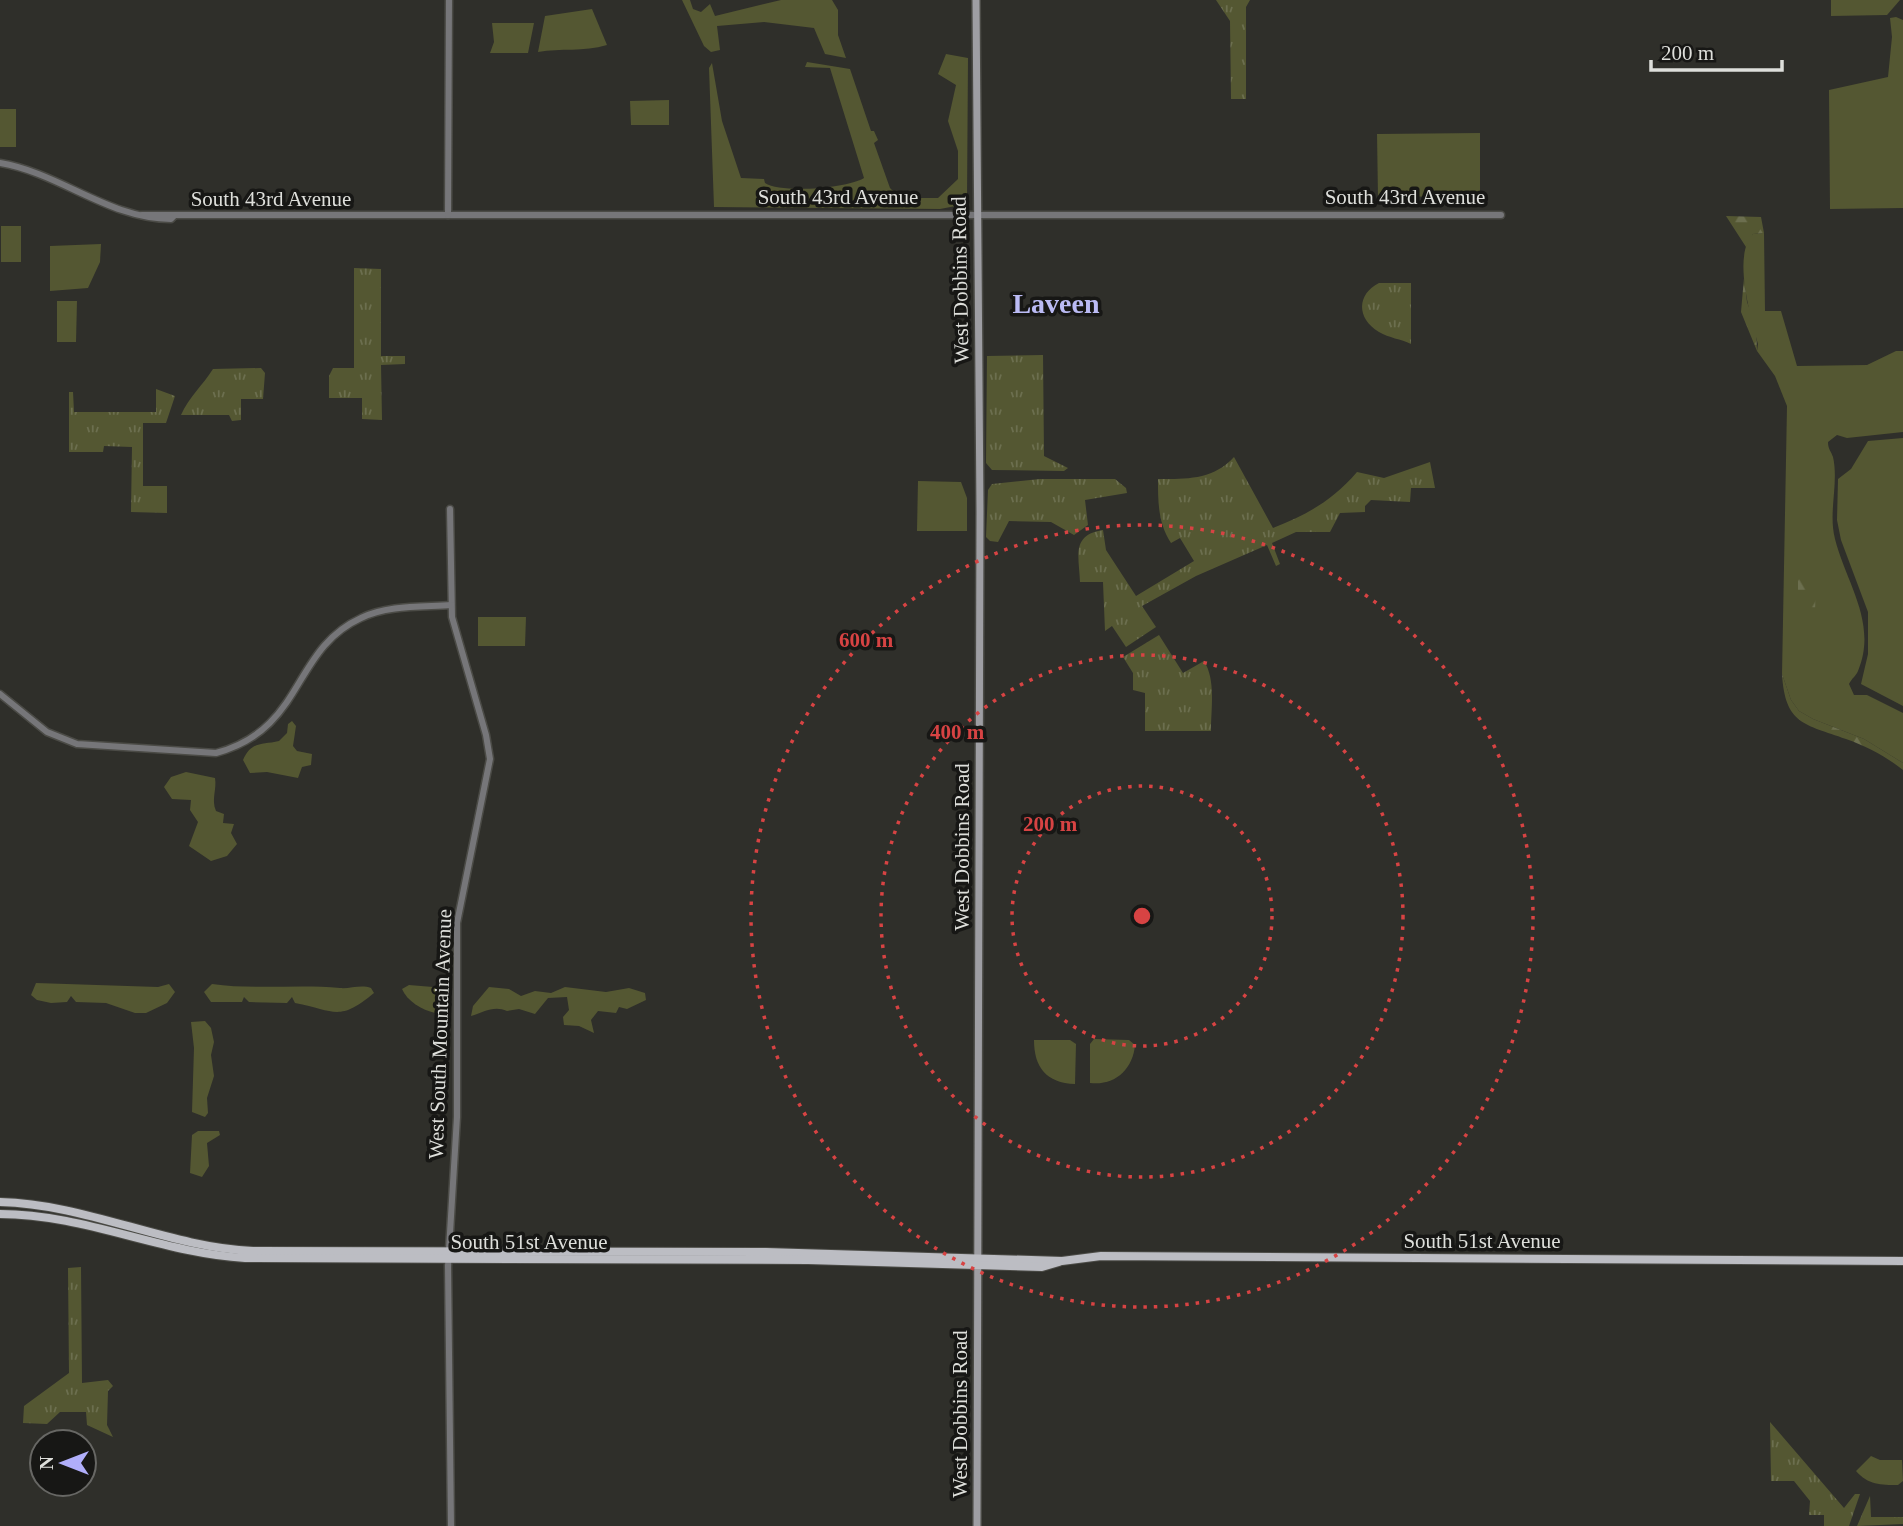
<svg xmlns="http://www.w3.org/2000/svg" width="1903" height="1526" viewBox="0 0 1903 1526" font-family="'Times New Roman',serif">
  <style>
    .green { fill: #545732 }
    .forest { fill: url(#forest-firs) }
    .park { fill: url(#park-tufts) }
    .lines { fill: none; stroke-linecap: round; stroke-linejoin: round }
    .tertiary-casing { stroke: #4b4b46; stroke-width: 9 }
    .secondary-casing { stroke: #4b4b46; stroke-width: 10 }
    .primary-casing { stroke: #4b4b46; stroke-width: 10 }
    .tertiary { stroke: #767679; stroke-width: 6 }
    .secondary { stroke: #9e9ea3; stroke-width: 7 }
    .primary { stroke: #bcbdc3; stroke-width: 8 }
    .ring { fill: none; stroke: #d74343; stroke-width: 3.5; stroke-dasharray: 3.5 7 }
    .labels { text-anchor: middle; stroke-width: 7; stroke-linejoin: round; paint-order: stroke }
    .street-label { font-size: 21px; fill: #dedfdb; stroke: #171715 }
    .district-label { font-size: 28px; font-weight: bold; fill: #bbbbf4; stroke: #171715 }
    .centre { fill: #d74343; stroke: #171715; stroke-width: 3.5 }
    .ring-label { font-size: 21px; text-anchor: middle; font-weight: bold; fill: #d74343; stroke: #171715; stroke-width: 7; stroke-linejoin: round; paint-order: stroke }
  </style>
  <defs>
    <pattern id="forest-firs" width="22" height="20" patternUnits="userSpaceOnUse" patternTransform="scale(1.75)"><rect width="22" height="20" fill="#545732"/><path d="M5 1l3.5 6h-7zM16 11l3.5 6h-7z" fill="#6c6f4f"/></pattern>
    <pattern id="park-tufts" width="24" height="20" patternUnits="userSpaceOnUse" patternTransform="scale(1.75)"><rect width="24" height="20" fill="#545732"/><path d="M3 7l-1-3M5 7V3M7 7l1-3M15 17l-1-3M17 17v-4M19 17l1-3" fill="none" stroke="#6c6f4f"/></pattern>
  </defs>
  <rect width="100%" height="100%" fill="#2f2f2a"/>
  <!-- green -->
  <g class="green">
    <polygon points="682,0 690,0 693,9 701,12 710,4 715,16 781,0 832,0 838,10 838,35 846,58 825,54 814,28 764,22 717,26 720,50 711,52 704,46"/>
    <polygon points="1831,0 1900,0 1887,15 1831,16"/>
    <path d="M592,9L607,45C583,52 561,48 538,52L545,16Z"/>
    <polygon points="1896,17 1903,20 1903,208 1830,209 1829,90 1888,77 1892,37 1890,18"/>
    <polygon points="492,23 534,23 528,53 490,53 494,42"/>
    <path d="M946,54L968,58L967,200L961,205L940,209L714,207L709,68L712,63L722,121L741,178L764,179L765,183C782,194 848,188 864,178L830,68L805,67L807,62L850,69L871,131H874L878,140L874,143L890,188L900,198H938L958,179V151L948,121L956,85L938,74Z"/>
    <polygon points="669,100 669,125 631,125 630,101"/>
    <rect x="0" y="109" width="16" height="38"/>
    <polygon points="1480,133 1480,196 1378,197 1377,134"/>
    <rect x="1" y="226" width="20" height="36"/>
    <path d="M1764,233L1765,311H1781L1797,366L1867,365L1896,351H1903V432L1847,438L1837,435L1828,442C1828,449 1831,451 1833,457C1839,483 1828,512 1835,539C1846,583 1878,623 1858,671C1856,676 1852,678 1849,684L1854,695H1867L1903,713V763L1864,739L1813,719L1799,711L1791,700L1782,674L1787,406L1775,376L1757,351L1758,344C1751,317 1732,256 1753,234Z"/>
    <polygon points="101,244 100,262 88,288 50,291 50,246"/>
    <polygon points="57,301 77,301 76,342 57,342"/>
    <polygon points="1903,438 1903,706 1861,684 1868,654 1868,612 1841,540 1837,520 1838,479 1851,469 1868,441"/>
    <polygon points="918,481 961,482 967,498 967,531 917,531"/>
    <polygon points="478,617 526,617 525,646 478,646"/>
    <path d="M292,721L296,726L293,746L297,751L312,754L311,765L302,767L298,778L267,772L250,773L243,760C251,741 262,745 279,741L287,733L288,724Z"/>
    <path d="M186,772L215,778C217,790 211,799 216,811L224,814L223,823L234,824L231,833L237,844L227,856L211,861L189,846L198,822L190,810L191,800L172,799L164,787L171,777Z"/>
    <polygon points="36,983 158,987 169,984 175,992 167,1003 146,1013 135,1013 106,1003 76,1002 71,996 67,1002 51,1003 37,1000 31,995"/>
    <path d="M212,984C254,990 299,984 340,988C350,989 361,984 371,988L374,993C339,1022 336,1011 295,1003L292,997L287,1003L249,1002L244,997L242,1002H211L204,992Z"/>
    <path d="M409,985L445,988L443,1009L435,1013C422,1010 407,1001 402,989Z"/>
    <path d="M489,987L509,989L521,996L535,991L551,993L565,987L606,992L629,988L645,993L646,1000L627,1009L619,1007L616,1013L598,1011L591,1020L594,1033L579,1026L564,1025L563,1017L569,1010L567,997L548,998L535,1014L519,1009L507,1011C494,1005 484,1012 471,1016L473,1006Z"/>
    <polygon points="205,1021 211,1028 214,1042 211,1055 214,1076 207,1098 208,1113 205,1117 192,1112 194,1048 191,1022"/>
    <path d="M1094,1039L1129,1040L1135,1045C1133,1069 1115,1086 1090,1083V1044Z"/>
    <path d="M1034,1040H1070L1076,1044L1075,1084C1046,1083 1034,1067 1034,1040Z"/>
    <polygon points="198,1131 219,1131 220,1135 207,1143 209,1166 202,1177 190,1173 192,1135"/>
    <path d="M1871,1456L1880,1460H1902L1903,1481L1898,1485C1881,1485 1868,1485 1856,1471Z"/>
  </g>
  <!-- forest -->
  <g class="forest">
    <polygon points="1726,216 1761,217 1764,233 1753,234 1746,247"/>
    <polygon points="1744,278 1747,302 1756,326 1757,351 1741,312"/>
    <path d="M1807,573C1815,584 1816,596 1815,610L1810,615L1798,611V577L1800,574Z"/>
    <path d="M1782,674L1791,700L1799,711L1813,719L1864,739L1903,763V770C1887,757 1866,746 1846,739C1805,724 1785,725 1782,674Z"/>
  </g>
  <!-- park -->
  <g class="park">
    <polygon points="1216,0 1250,0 1246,7 1246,99 1231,99 1230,21"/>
    <polygon points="354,268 381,269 381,356 405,356 405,364 381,365 382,420 362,419 362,398 329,398 329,376 333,368 354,368"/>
    <path d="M1379,283H1411V344C1401,339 1389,338 1379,332C1356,318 1357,294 1379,283Z"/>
    <polygon points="1043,355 1044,456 1068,468 1064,471 992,470 986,463 987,356"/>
    <path d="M261,368L265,373L263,399H241V420L232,421L229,415H181C189,397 203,385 213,369Z"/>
    <polygon points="156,389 175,396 166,423 143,423 143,486 167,486 167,513 131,512 132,447 104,446 103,452 69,452 69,392 73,392 74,412 156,412"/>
    <path d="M1234,457L1273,528C1308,514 1332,501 1357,472L1384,478L1430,462L1435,488H1411L1410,502L1371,500L1365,506V512L1340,513L1330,532H1296L1272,543L1280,564L1276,566L1267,545L1196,576L1142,606L1156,627L1126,647L1112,626L1105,631L1103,582H1080C1079,556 1071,535 1103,530L1106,550L1136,596L1194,561L1180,538L1171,543C1158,523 1158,502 1158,479C1187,479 1213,480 1234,457Z"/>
    <polygon points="1040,479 1115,479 1126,488 1127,493 1085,500 1088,525 1074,535 1051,522 1009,521 998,542 990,541 986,537 988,490 992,484"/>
    <path d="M1159,635L1183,673L1204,661C1216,680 1211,709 1211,731H1145V693L1133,690V673L1123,657Z"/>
    <polygon points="81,1267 82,1383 108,1380 113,1386 108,1391 107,1425 113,1437 87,1425 86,1412 60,1412 47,1424 23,1423 24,1406 69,1373 68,1268"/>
    <polygon points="1770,1422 1844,1508 1855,1494 1860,1494 1849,1526 1824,1526 1824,1515 1809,1515 1810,1501 1794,1481 1771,1481"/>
    <polygon points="1870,1496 1871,1517 1903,1517 1903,1524 1857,1526"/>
  </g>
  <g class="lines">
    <!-- tertiary casing -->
    <g class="tertiary-casing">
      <g id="tertiary">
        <path d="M0,163C60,173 109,219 171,219L174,216"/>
        <polyline points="142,215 1501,215"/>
        <polyline points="448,215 449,0"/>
        <polyline points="450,509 452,617 486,735 490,759 457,923 457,1117 448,1266 451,1526"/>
        <path d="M0,694L47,732L77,744L216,753C305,729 291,650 361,618C387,605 422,607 451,605"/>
      </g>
    </g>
    <!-- secondary casing -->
    <g class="secondary-casing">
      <polyline id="secondary" points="976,0 980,511 977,1526"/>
    </g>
    <!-- primary casing -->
    <g class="primary-casing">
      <g id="primary">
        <path d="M0,1202C87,1204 167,1247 253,1251L766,1252L1062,1261L1101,1256L1903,1261"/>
        <path d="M0,1214C84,1214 161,1253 245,1258L808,1260L1042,1267L1059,1262"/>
      </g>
    </g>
    <!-- tertiary -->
    <use href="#tertiary" class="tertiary"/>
    <!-- secondary -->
    <use href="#secondary" class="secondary"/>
    <!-- primary -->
    <use href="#primary" class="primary"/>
  </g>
  <!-- distance rings -->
  <g class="ring">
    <circle cx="1142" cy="916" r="130"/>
    <circle cx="1142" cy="916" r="261"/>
    <circle cx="1142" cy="916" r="391"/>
  </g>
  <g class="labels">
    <!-- street labels -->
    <g class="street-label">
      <text x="838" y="204">South 43rd Avenue</text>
      <text x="1405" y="204">South 43rd Avenue</text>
      <text x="271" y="206">South 43rd Avenue</text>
      <text transform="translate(960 280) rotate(-91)" y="7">West Dobbins Road</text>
      <text transform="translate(962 847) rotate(-90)" y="7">West Dobbins Road</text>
      <text transform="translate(440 1034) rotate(-88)" y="7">West South Mountain Avenue</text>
      <text x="1482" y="1248">South 51st Avenue</text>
      <text x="529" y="1249">South 51st Avenue</text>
      <text transform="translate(960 1414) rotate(-90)" y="7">West Dobbins Road</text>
    </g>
    <!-- district labels -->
    <g class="district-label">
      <text x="1056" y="313">Laveen</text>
    </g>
  </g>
  <circle cx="1142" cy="916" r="10" class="centre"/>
  <g class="ring-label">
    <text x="866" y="647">600 m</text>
    <text x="957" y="739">400 m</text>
    <text x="1050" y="831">200 m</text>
  </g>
  <!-- north arrow -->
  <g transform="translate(63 1463) rotate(270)"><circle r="33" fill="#171715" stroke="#676764" stroke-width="2"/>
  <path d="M0-5L12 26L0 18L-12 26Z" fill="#b0aefa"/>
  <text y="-10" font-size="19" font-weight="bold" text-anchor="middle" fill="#dedfdb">N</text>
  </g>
  <!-- scale -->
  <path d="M1651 60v10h131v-10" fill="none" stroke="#dedfdb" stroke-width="3.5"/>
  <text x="1661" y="60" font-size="21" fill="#dedfdb" stroke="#171715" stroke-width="5" paint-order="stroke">200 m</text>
</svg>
